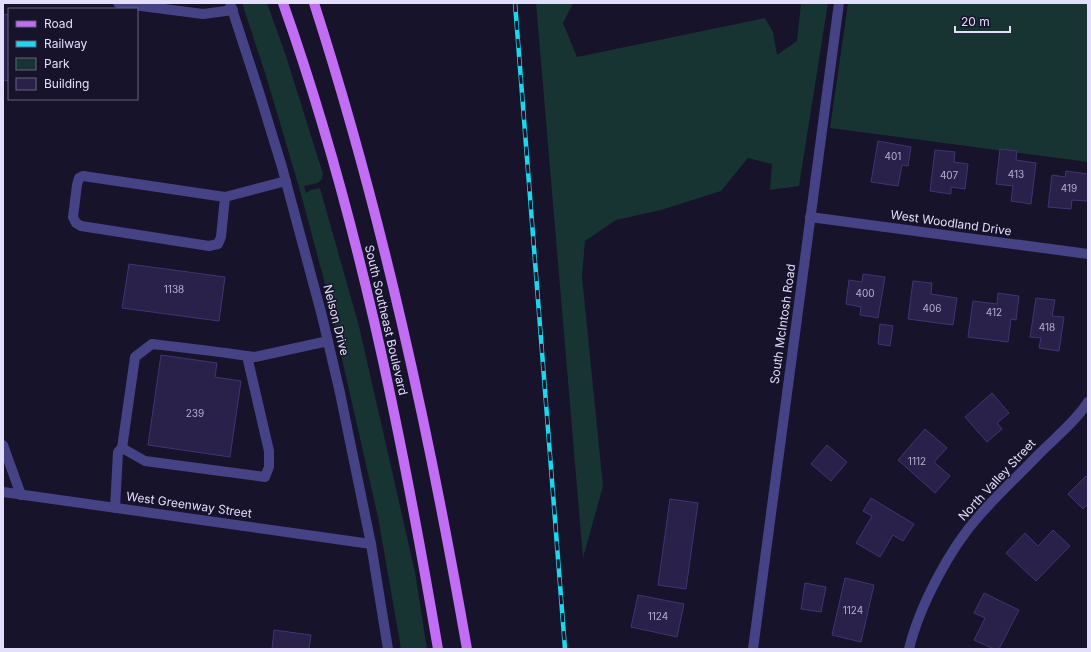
<svg xmlns="http://www.w3.org/2000/svg" width="1091" height="652" viewBox="0 0 1091 652" font-family="Inter,sans-serif">
  <style>
    .green { fill: #173332 }
    .building { fill: #292149; stroke: #413473 }
    .lines { fill: none; stroke-linecap: round; stroke-linejoin: round }
    .minor { stroke: #454285; stroke-width: 10 }
    .major { stroke: #c26ef4; stroke-width: 10 }
    .rail-casing { stroke: #1ad8ed; stroke-width: 4.5 }
    .rail { stroke: #17132a; stroke-width: 3; stroke-dasharray: 9; stroke-linecap: butt }
    .labels { text-anchor: middle; stroke-width: 3; stroke-linejoin: round; paint-order: stroke }
    .number-label { font-size: 10px; fill: #b4afcf }
    .street-label { font-size: 12px; fill: #e2defc; stroke: #17132a }
  </style>
  <rect width="100%" height="100%" fill="#17132a"/>
  <!-- green -->
  <g class="green">
    <polygon points="242,3 267,3 286,56 323,174 322,179 318,183 304,186 306,193 311,190 320,188 359,326 415,572 427,649 401,649 378,517 324,280 299,187 266,76"/>
    <polygon points="536,3 573,3 563,23 577,57 765,18 773,32 777,55 797,41 801,3 828,3 799,186 770,190 772,164 748,158 721,191 661,210 616,220 585,241 582,276 603,486 583,558"/>
    <polygon points="848,3 1088,3 1088,162 830,128"/>
  </g>
  <!-- building -->
  <g class="building">
    <polygon points="3,14 9,15 9,81 3,80"/>
    <polygon points="878,141 911,147 908,166 902,165 898,186 871,182"/>
    <polygon points="1000,149 1017,151 1016,160 1036,163 1031,204 1011,201 1013,186 996,184"/>
    <polygon points="935,150 955,152 954,162 968,164 965,189 951,187 951,194 930,191"/>
    <polygon points="1066,171 1088,174 1088,201 1072,200 1071,209 1048,207 1052,175 1065,177"/>
    <polygon points="129,264 225,277 219,321 122,308"/>
    <polygon points="863,274 885,277 878,318 860,315 861,307 846,304 849,280 862,282"/>
    <polygon points="913,281 932,283 931,294 957,298 953,325 908,319"/>
    <polygon points="998,293 1019,296 1016,320 1011,319 1008,342 968,337 973,301 997,304"/>
    <polygon points="1036,298 1055,300 1052,316 1064,317 1059,351 1039,348 1041,338 1030,337"/>
    <polygon points="880,324 893,326 890,346 878,344"/>
    <polygon points="161,355 217,363 215,377 241,381 230,457 148,445"/>
    <polygon points="992,393 1009,413 997,423 1002,429 987,442 965,417"/>
    <polygon points="925,429 947,448 934,462 950,476 935,493 898,460"/>
    <polygon points="827,445 847,462 831,481 811,464"/>
    <polygon points="1086,476 1088,478 1088,504 1083,509 1068,494"/>
    <polygon points="871,498 914,524 903,541 893,535 880,557 856,543 872,516 863,511"/>
    <polygon points="670,499 698,503 686,589 658,585"/>
    <polygon points="1053,530 1070,546 1036,581 1006,553 1025,533 1038,546"/>
    <polygon points="845,578 874,585 861,642 832,635"/>
    <polygon points="805,583 826,587 821,612 801,609"/>
    <polygon points="984,593 1019,610 999,649 994,649 974,640 985,618 974,613"/>
    <polygon points="638,595 684,604 677,637 631,627"/>
    <polygon points="274,630 311,635 309,649 272,649"/>
  </g>
  <g class="lines">
    <!-- minor -->
    <g class="minor">
      <polyline points="118,3 203,14 233,10"/>
      <polyline points="230,3 259,92 282,167 322,316 340,393 371,544 388,649"/>
      <polyline points="225,197 221,237 218,244 209,246 81,226 76,223 73,217 77,185 79,178 83,176 225,197 286,181"/>
      <polyline points="810,217 1088,254"/>
      <path d="M247,356L269,451V467L265,477L145,461L122,448L135,357L152,344C186,348 221,352 255,357L328,341"/>
      <polyline points="3,445 21,495"/>
      <polyline points="3,492 371,544"/>
      <polyline points="115,508 118,452 122,448"/>
      <polyline points="753,649 839,3"/>
      <path d="M909,649C919,607 950,548 979,516C998,494 1020,474 1040,453C1056,437 1076,421 1088,402"/>
    </g>
    <!-- major -->
    <g class="major">
      <path d="M283,3C357,212 401,431 438,649"/>
      <path d="M314,3C382,214 429,431 467,649"/>
    </g>
    <!-- rail casing -->
    <g class="rail-casing">
      <polyline id="rail" points="515,3 565,649"/>
    </g>
    <!-- rail -->
    <use href="#rail" class="rail"/>
  </g>
  <g class="labels">
    <!-- number labels -->
    <g class="number-label">
      <text x="893" y="160">401</text>
      <text x="1016" y="178">413</text>
      <text x="949" y="179">407</text>
      <text x="1069" y="192">419</text>
      <text x="174" y="293">1138</text>
      <text x="865" y="297">400</text>
      <text x="932" y="312">406</text>
      <text x="994" y="316">412</text>
      <text x="1047" y="331">418</text>
      <text x="195" y="417">239</text>
      <text x="917" y="465">1112</text>
      <text x="853" y="614">1124</text>
      <text x="658" y="620">1124</text>
    </g>
    <!-- street labels -->
    <g class="street-label">
      <text transform="translate(951 223) rotate(8)" y="4">West Woodland Drive</text>
      <text transform="translate(336 320) rotate(76)" y="4">Nelson Drive</text>
      <text transform="translate(386 320) rotate(77)" y="4">South Southeast Boulevard</text>
      <text transform="translate(783 324) rotate(-82)" y="4">South McIntosh Road</text>
      <text transform="translate(997 480) rotate(-47)" y="4">North Valley Street</text>
      <text transform="translate(189 505) rotate(8)" y="4">West Greenway Street</text>
    </g>
  </g>
  <!-- border -->
  <rect width="1091" height="652" fill="none" stroke="#e2defc" stroke-width="8"/>
  <!-- legend -->
  <rect x="8" y="8" width="130" height="92" fill="#17132a" stroke="#68647e"/>
  <rect x="16" y="21" width="20" height="6" fill="#c26ef4" stroke="#68647e"/>
  <text x="44" y="28" font-size="12" fill="#e2defc">Road</text>
  <rect x="16" y="41" width="20" height="6" fill="#1ad8ed" stroke="#68647e"/>
  <text x="44" y="48" font-size="12" fill="#e2defc">Railway</text>
  <rect x="16" y="58" width="20" height="12" fill="#173332" stroke="#68647e"/>
  <text x="44" y="68" font-size="12" fill="#e2defc">Park</text>
  <rect x="16" y="78" width="20" height="12" fill="#292149" stroke="#68647e"/>
  <text x="44" y="88" font-size="12" fill="#e2defc">Building</text>
  <!-- scale -->
  <path d="M955 26v6h55v-6" fill="none" stroke="#e2defc" stroke-width="2"/>
  <text x="961" y="26" font-size="12" fill="#e2defc" stroke="#17132a" stroke-width="3" paint-order="stroke">20 m</text>
</svg>
